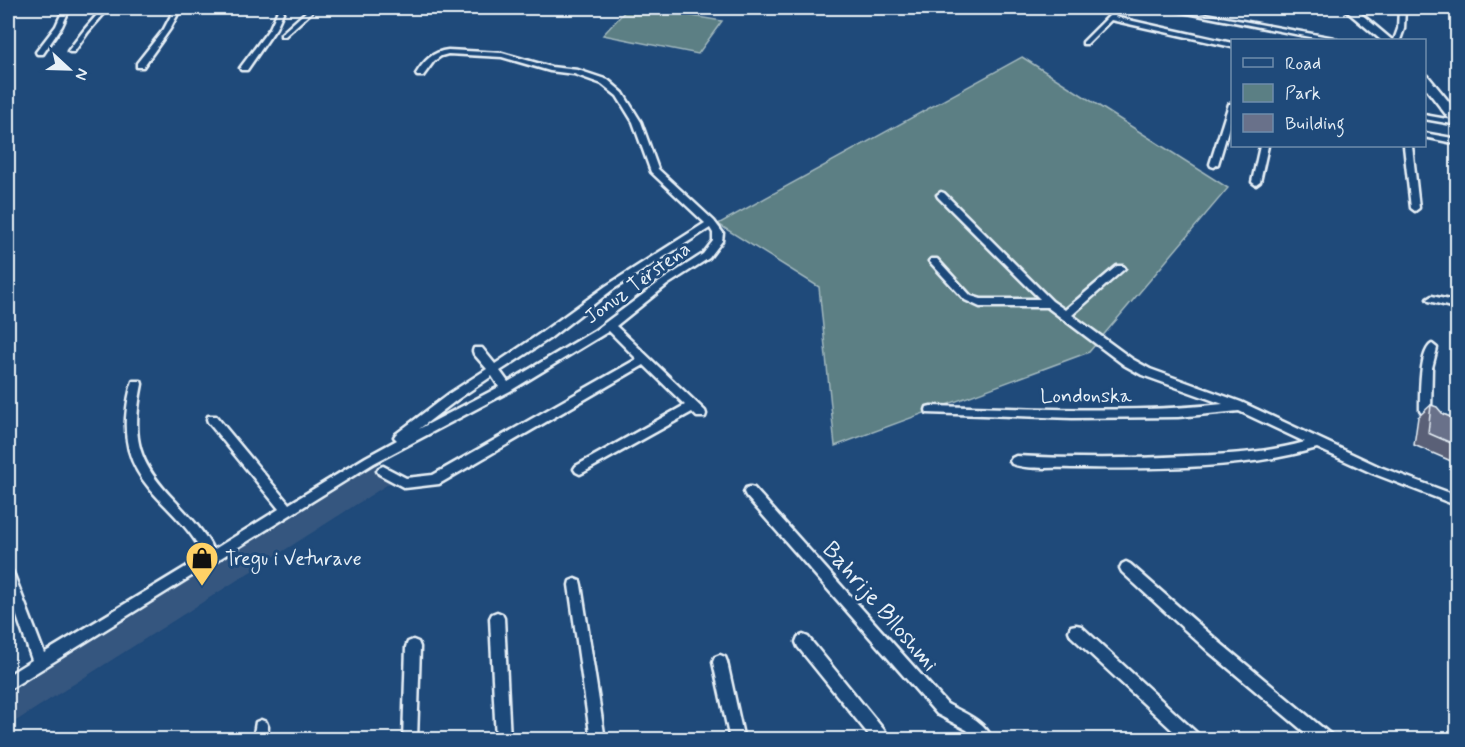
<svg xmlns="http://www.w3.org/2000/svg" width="1465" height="747" viewBox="0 0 1465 747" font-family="Mynerve,sans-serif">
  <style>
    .built { fill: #35567f }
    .green { fill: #5b7f84; stroke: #a2b8be; stroke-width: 1.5 }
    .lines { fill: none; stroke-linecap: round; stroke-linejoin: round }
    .street-casing { stroke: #e8f1f8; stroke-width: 5 }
    .primary-casing { stroke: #e8f1f8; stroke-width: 5 }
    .street { fill: #1f4a7a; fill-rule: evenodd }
    .primary { fill: #1f4a7a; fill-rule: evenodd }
    .wall { fill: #5a6177; stroke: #e8f1f8; stroke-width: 1.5 }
    .building { fill: #69718a; stroke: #e8f1f8; stroke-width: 1.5 }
    .labels { text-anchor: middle; stroke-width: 6; stroke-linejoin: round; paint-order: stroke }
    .street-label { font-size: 20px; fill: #e8f1f8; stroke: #1f4a7a }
    .poi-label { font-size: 20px; fill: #e8f1f8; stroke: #1f4a7a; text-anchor: start }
    .near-street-label { font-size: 24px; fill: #e8f1f8; stroke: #1f4a7a }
  </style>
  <rect width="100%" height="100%" fill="#1f4a7a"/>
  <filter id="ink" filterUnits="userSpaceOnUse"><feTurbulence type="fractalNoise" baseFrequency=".0167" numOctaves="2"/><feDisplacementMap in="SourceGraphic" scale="12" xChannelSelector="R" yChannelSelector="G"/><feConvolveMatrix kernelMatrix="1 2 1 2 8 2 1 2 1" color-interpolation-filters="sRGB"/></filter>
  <g filter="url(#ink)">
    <!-- built -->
    <polygon class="built" points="375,464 393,481 8,726 8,693"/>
    <!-- green -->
    <g class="green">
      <polygon points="628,8 645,8 722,21 698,54 603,35"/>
      <polygon points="1022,57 1228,188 1089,352 835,446 819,287 718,224"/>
    </g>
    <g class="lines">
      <!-- street casing -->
      <g class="street-casing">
        <g id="street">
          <polygon points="64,8 70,8 62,26 43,54 37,54 36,52 56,26"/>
          <polygon points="103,8 109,8 88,32 74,52 70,52 68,51 84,30"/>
          <polygon points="175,8 181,8 170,29 143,67 137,67 137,63 164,29"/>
          <polygon points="241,8 247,8 247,9 244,11"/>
          <polygon points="279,8 285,8 276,28 247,70 241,70 240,68 270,28"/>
          <polygon points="310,8 316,8 285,36 281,36 281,34"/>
          <polygon points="1117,8 1123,8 1115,17 1232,43 1232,47 1111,20 1087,44 1083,44 1083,42"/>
          <polygon points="1162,8 1173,8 1334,38 1337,40 1326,40"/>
          <polygon points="1399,8 1405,8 1404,29 1400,40 1394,40 1398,29"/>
          <path d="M448,50L502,53L551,67L578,70L608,80L623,93L641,122L658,169L714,221L723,233L722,241L709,258L667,285L616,326L705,411L706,414L705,417H697L692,412L584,472L580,474L576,472L574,469L576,466L685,405L644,365L439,484L405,488L379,474L377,471L379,468L383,466L406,478L433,475L637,359L609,331L510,391L374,463L8,690V675L32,660L8,590V569L12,571L14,575L44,653L204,556C178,502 122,489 126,418C127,406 129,392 133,381H141L142,384C131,439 137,462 176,502C190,517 204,531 213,550L279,509L208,422L207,419L208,416H216L289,504L366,457L397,440L394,437L396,434L450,393L487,369L474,354L473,351L474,348H482L495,364L541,333L606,286L705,223L651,172L633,122L617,96L602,84L574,74L550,71L502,57L448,54L441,56L434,61L423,76H417L416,74C424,61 432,52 448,50ZM710,228L713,233V241L703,254L661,281L594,331L508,382L500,371L549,339L612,290ZM492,376L499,387L419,429L458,399Z"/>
          <polygon points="1229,104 1232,104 1232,117 1218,164 1214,167 1211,166 1210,164"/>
          <polygon points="1424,115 1458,121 1458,125 1424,119"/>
          <polygon points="1424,133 1458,139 1458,144 1424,137"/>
          <polygon points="1260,146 1268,146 1260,182 1256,185 1252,182"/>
          <polygon points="1404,146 1412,146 1419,208 1415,211 1411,208"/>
          <path d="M941,192L944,193L1052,301L1065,310L1117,266H1123L1125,268L1123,270L1072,315L1132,359L1150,369L1241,402L1380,467L1458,496V506L1372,473L1317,448C1243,470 1149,469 1071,468C1054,467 1028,470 1012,464L1010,461L1012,458L1016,456C1073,459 1130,459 1186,456C1226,455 1266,453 1305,442L1239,411L1178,417L1072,418L927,413L926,410L927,407L931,406C1028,408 1126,414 1223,404L1142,375L1124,365L1047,307H980L965,300L931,263L929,261L931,259H937L971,296L981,299H1040L938,197L937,195Z"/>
          <polygon points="1432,296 1458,302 1458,309 1429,301 1427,299"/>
          <path d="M1432,344L1437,348L1432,368L1431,410L1438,418L1458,427V436L1430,424L1420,411C1420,396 1419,351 1432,344Z"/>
          <path d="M750,487L754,488L947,704C964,713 985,721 993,740H976L967,730L937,714L746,496L744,492L746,488Z"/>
          <polygon points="1126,562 1130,564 1219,642 1331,735 1333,740 1314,740 1209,652 1122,572 1120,568 1122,564"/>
          <polygon points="575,579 580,581 581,585 605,740 591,740 569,585 570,581"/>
          <polygon points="497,612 502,614 504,618 510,740 496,740 490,618 492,614"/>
          <polygon points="1076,625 1081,626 1199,735 1201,740 1183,740 1071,636 1069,631 1071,626"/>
          <polygon points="803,635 808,637 888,735 890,740 873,740 798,647 796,642 798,637"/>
          <polygon points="413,640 418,642 420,647 417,740 403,740 406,647 408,642"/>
          <polygon points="720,655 725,657 727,662 744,740 730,740 713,662 715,657"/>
          <polygon points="261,720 266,722 268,727 267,740 253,740 256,722"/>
        </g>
      </g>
      <!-- primary casing -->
      <g class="primary-casing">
        <g id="primary">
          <polygon points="1343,8 1354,8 1392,40 1381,40"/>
          <polygon points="1424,75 1428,76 1458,113 1458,126 1454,125 1424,86"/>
        </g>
      </g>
      <!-- street -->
      <use href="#street" class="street"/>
      <!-- primary -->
      <use href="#primary" class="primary"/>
    </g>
    <!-- wall -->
    <polygon class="wall" points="1431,405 1443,414 1458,420 1458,464 1414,445 1418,417"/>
    <!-- building -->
    <polygon class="building" points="1431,405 1437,407 1443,414 1458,420 1458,446 1428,433"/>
  </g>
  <!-- icons -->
  <defs>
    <g id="shop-pin" transform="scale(1.725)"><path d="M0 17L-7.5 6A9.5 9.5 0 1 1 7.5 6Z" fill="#ffd166" stroke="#1f4a7a"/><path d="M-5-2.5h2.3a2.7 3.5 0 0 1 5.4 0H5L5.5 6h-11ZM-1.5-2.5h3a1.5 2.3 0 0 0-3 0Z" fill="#111"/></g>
  </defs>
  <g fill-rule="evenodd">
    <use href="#shop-pin" x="202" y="558"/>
  </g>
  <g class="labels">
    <!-- street labels -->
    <g class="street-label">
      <text transform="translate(637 282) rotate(-36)" y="7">Jonuz Tërstena</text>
      <text x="1086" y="402">Londonska</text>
    </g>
    <!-- poi labels -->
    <g class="poi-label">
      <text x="225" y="565">Tregu i Veturave</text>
    </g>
    <!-- near-street labels -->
    <g class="near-street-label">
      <text transform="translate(881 606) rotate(49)" y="8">Bahrije Blloshmi</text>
    </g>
  </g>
  <!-- margin -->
  <rect width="1465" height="747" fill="none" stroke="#1f4a7a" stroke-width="30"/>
  <rect x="15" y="15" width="1435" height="717" fill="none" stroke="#e8f1f8" stroke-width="2" filter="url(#ink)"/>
  <!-- legend -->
  <rect x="1231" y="39" width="195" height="108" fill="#1f4a7a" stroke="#6f8dac" stroke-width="1.5"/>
  <rect x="1243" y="58" width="30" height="9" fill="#1f4a7a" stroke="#6f8dac" stroke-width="1.5"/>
  <text x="1285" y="69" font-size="18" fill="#e8f1f8">Road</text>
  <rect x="1243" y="84" width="30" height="18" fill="#5b7f84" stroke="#6f8dac" stroke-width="1.5"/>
  <text x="1285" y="99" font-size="18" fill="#e8f1f8">Park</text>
  <rect x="1243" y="114" width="30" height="18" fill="#69718a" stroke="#6f8dac" stroke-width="1.5"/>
  <text x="1285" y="129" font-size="18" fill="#e8f1f8">Building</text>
  <!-- north arrow -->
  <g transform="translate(69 69) rotate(112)" stroke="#1f4a7a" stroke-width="4.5" paint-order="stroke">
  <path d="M0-4.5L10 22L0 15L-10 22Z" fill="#e8f1f8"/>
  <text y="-9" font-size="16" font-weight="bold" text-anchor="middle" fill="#e8f1f8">N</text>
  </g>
</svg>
